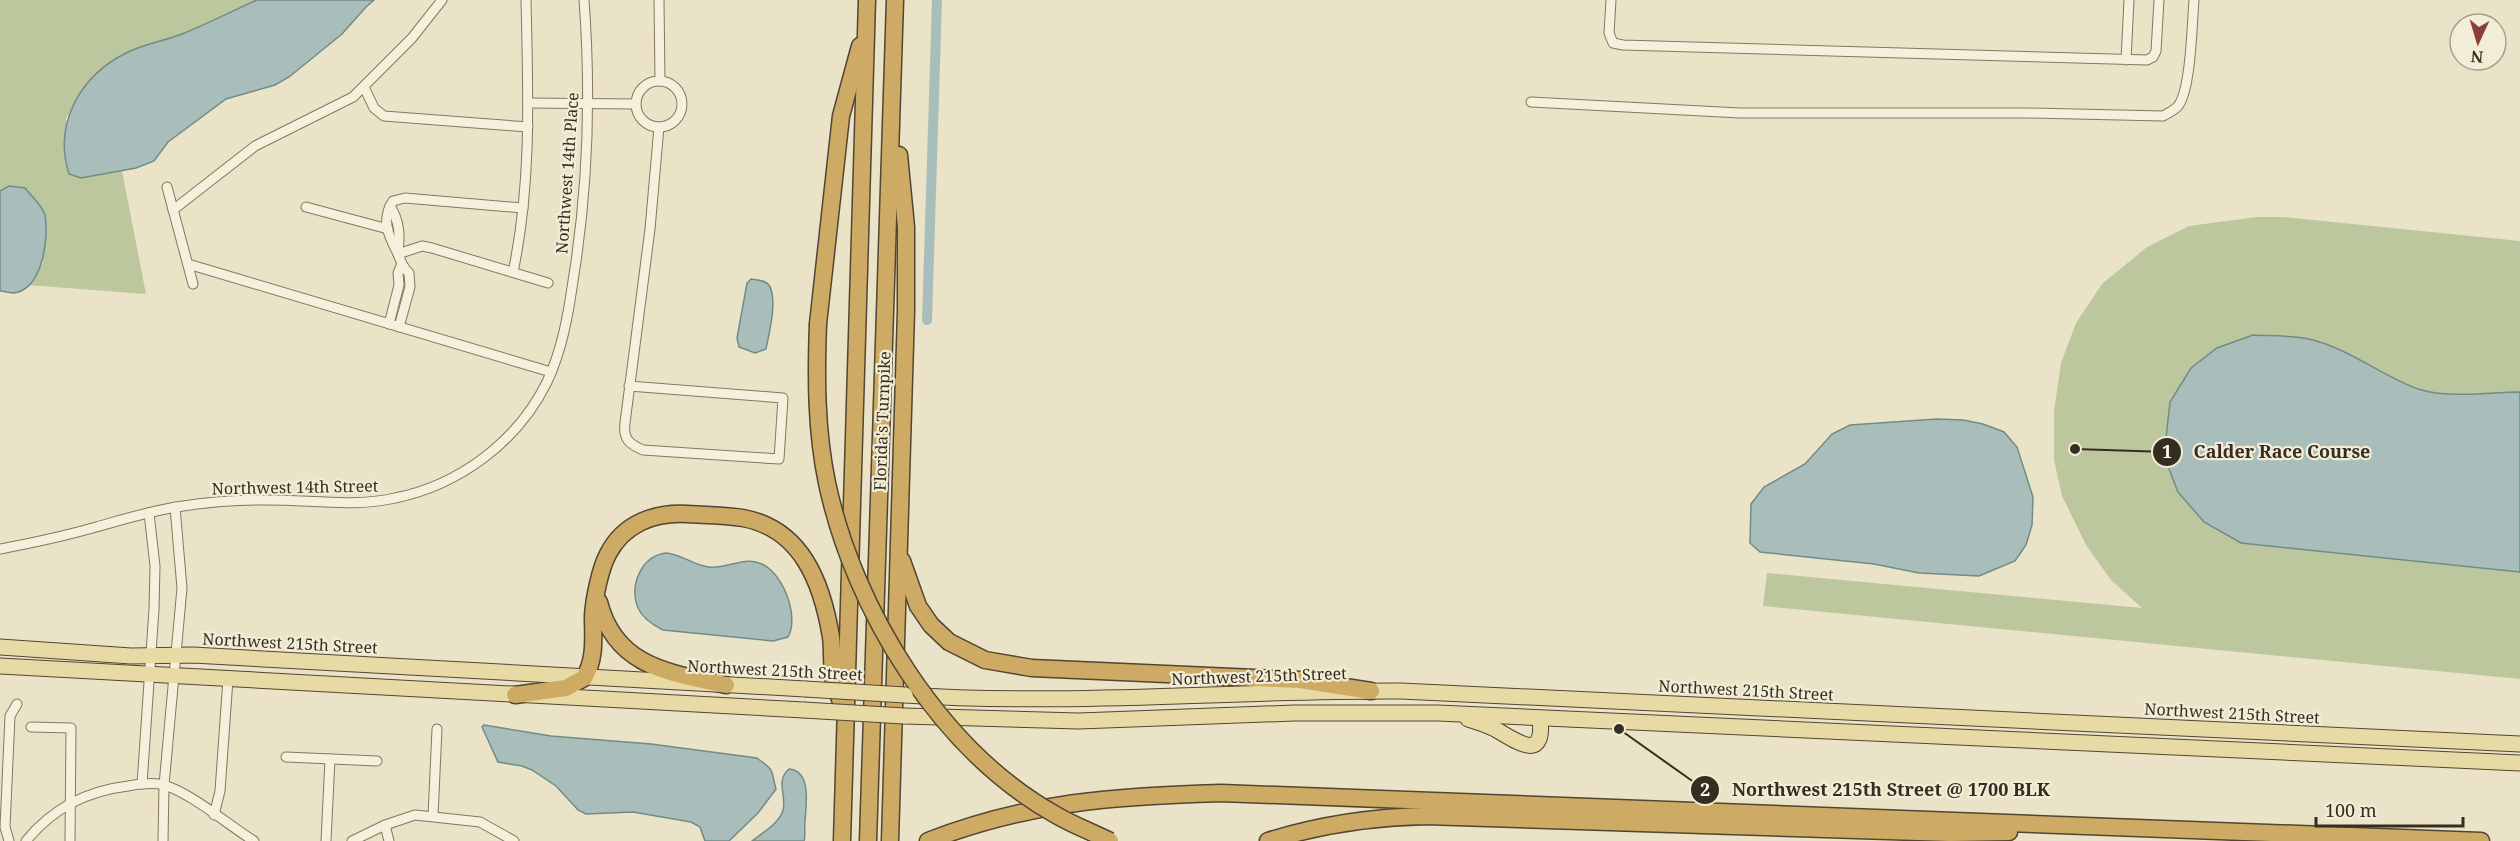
<svg xmlns="http://www.w3.org/2000/svg" width="2520" height="841" viewBox="0 0 2520 841" font-family="'Noto Serif',serif">
  <style>
    .green { fill: #bdc79d }
    .water { fill: #a9beba; stroke: #708c88; stroke-width: 1.5 }
    .lines { fill: none; stroke-linecap: round; stroke-linejoin: round }
    .canal { stroke: #a9beba; stroke-width: 10 }
    .street-casing { stroke: #84775f; stroke-width: 11 }
    .primary-casing { stroke: #524533; stroke-width: 17 }
    .highway-casing { stroke: #524533; stroke-width: 19 }
    .street { stroke: #f5f0db; stroke-width: 9 }
    .primary { stroke: #e8daa5; stroke-width: 15 }
    .highway { stroke: #ceab64; stroke-width: 16 }
    .primary-bridge-casing { stroke: #524533; stroke-width: 17; stroke-linecap: butt }
    .highway-bridge-casing { stroke: #524533; stroke-width: 19; stroke-linecap: butt }
    .primary-bridge { stroke: #e8daa5; stroke-width: 15 }
    .highway-bridge { stroke: #ceab64; stroke-width: 16 }
    .labels { text-anchor: middle; stroke-width: 4.5; stroke-linejoin: round; paint-order: stroke }
    .street-label { font-size: 16px; fill: #362d21; stroke: #f2edd7 }
    .leader { fill: none; stroke: #362d21; stroke-width: 2 }
    .callout-dot { fill: #362d21; stroke: #f2edd7; stroke-width: 2 }
    .mark-label { font-size: 18px; text-anchor: middle; font-weight: bold; fill: #fff }
    .callout-label { font-size: 18px; text-anchor: middle; font-weight: bold; fill: #362d21; stroke: #f2edd7; stroke-width: 4.5; stroke-linejoin: round; paint-order: stroke }
  </style>
  <rect width="100%" height="100%" fill="#eae3c8"/>
  <!-- green -->
  <g class="green">
    <polygon points="0,0 257,0 180,35 128,52 94,75 66,118 65,162 81,178 122,171 146,294 27,285 43,263 9,186 0,191"/>
    <polygon points="2257,217 2284,217 2520,241 2520,679 1763,606 1767,573 2142,608 2111,580 2086,545 2062,496 2054,460 2054,411 2061,363 2076,323 2102,284 2147,247 2189,226"/>
  </g>
  <!-- water -->
  <g class="water">
    <path d="M257,0H374L366,7L342,34L289,77L275,85L226,99L168,142L154,161L136,168L81,178L69,174C53,124 80,76 126,53C143,44 164,41 182,34C207,24 232,11 257,0Z"/>
    <path d="M9,186L25,188C31,196 43,206 45,215C49,237 43,289 14,293C10,293 4,291 0,291V191Z"/>
    <path d="M751,279C758,280 765,280 769,285C778,299 769,334 766,349L755,353L739,347L737,338L747,283Z"/>
    <path d="M2253,335C2273,336 2294,335 2313,340C2351,350 2382,376 2418,389C2450,399 2487,392 2520,392V572L2241,543L2204,522L2178,492L2164,456L2170,402L2191,368L2217,348Z"/>
    <polygon points="1937,419 1963,420 1983,424 2004,432 2017,447 2033,497 2032,525 2026,545 2015,561 1979,576 1919,573 1874,564 1760,552 1750,543 1751,504 1764,487 1805,464 1832,434 1850,425"/>
    <path d="M666,553C681,554 693,565 709,567C725,569 744,557 759,563C782,570 800,616 788,637L773,641L663,630C653,625 643,619 638,608C629,586 641,556 666,553Z"/>
    <path d="M484,725L551,736L651,744L757,758C776,772 770,768 776,789L758,813L729,841H705L700,827L691,822L633,812L586,814L578,810L556,786L532,770L522,766L498,762L482,727Z"/>
    <path d="M789,769C812,771 806,805 805,822C804,828 806,835 804,841H752C762,833 780,823 783,810C787,796 775,781 789,769Z"/>
  </g>
  <g class="lines">
    <!-- canal -->
    <polyline class="canal" points="927,320 937,0"/>
    <!-- street casing -->
    <g class="street-casing">
      <g id="street">
        <polyline points="659,0 660,81"/>
        <polyline points="1611,0 1609,33 1613,43 1623,45 2147,60 2153,57 2156,51 2159,0"/>
        <polyline points="2126,60 2129,0"/>
        <circle cx="659" cy="104" r="23"/>
        <polyline points="364,87 374,108 384,116 528,127"/>
        <path d="M1531,102L1740,113H2027L2163,116C2168,113 2175,110 2178,106C2191,90 2192,23 2194,0"/>
        <polyline points="528,103 636,104"/>
        <polyline points="167,187 193,284"/>
        <path d="M390,206C400,222 400,235 398,254"/>
        <polyline points="306,207 388,229"/>
        <polyline points="173,210 255,146 353,97 412,38 442,0"/>
        <polyline points="398,254 422,246 432,248 548,283"/>
        <polyline points="188,264 551,372"/>
        <path d="M513,272C532,183 528,91 526,0"/>
        <polyline points="389,324 399,285 398,273 401,266"/>
        <path d="M399,327L410,287L409,273C401,266 401,260 397,252C388,235 381,219 393,201L405,198L523,208"/>
        <path d="M629,386L783,398L779,459L643,450C629,444 623,439 625,423L650,229L659,127"/>
        <path d="M0,549C32,543 65,536 96,527C125,519 153,510 183,506C209,502 236,500 262,500C306,499 351,508 395,498C460,485 518,441 547,382C562,350 568,316 573,281C588,189 591,94 584,0"/>
        <polyline points="31,727 71,728 70,841"/>
        <polyline points="286,757 377,761"/>
        <polyline points="142,784 154,609 155,566 149,513"/>
        <polyline points="214,815 220,791 228,679"/>
        <polyline points="433,816 437,729"/>
        <polyline points="385,825 389,841"/>
        <polyline points="9,841 5,827 10,716 17,704"/>
        <path d="M26,841C53,808 86,791 128,786C139,784 153,782 164,785C193,794 228,825 254,841"/>
        <polyline points="163,841 164,785 182,588 175,507"/>
        <polyline points="326,841 330,759"/>
        <polyline points="352,841 385,825 415,815 480,822 514,841"/>
      </g>
    </g>
    <!-- primary casing -->
    <g class="primary-casing">
      <g id="primary">
        <polyline points="0,647 131,656 193,655 805,689"/>
        <polyline points="0,666 804,710"/>
        <path d="M905,695C1071,706 1236,690 1401,691L2520,744"/>
        <polyline points="904,716 1079,721 1294,713 1438,713 2520,763"/>
        <path d="M1468,719C1477,722 1487,725 1495,729C1518,742 1545,763 1540,718"/>
      </g>
    </g>
    <!-- highway casing -->
    <g class="highway-casing">
      <g id="highway">
        <polyline points="818,324 841,116 860,46"/>
        <polyline points="902,561 918,606 931,625 949,642 985,660 1032,668 1300,680 1371,691"/>
        <path d="M599,602C615,667 670,673 726,685"/>
        <path d="M515,695L566,688L584,678C596,659 593,636 593,616C594,599 600,569 608,554C624,523 655,512 688,514C706,515 725,515 743,518C802,529 822,583 831,637C833,652 831,668 834,682C836,689 839,697 842,704"/>
        <polyline points="842,841 867,0"/>
        <polyline points="868,841 895,0"/>
        <polyline points="890,841 906,311 906,227 899,155"/>
        <path d="M928,841C1028,802 1115,796 1221,793L2481,841"/>
        <path d="M1268,841C1319,825 1373,817 1426,816L1950,833L2009,832"/>
      </g>
    </g>
    <!-- street -->
    <use href="#street" class="street"/>
    <!-- primary -->
    <use href="#primary" class="primary"/>
    <!-- highway -->
    <use href="#highway" class="highway"/>
    <!-- primary-bridge casing -->
    <g class="primary-bridge-casing">
      <g id="primary-bridge">
        <polyline points="805,689 905,695"/>
        <polyline points="804,710 904,716"/>
      </g>
    </g>
    <!-- highway-bridge casing -->
    <g class="highway-bridge-casing">
      <path id="highway-bridge" d="M818,324C816,377 816,430 827,483C854,610 940,750 1056,815C1073,825 1092,832 1110,841"/>
    </g>
    <!-- primary-bridge -->
    <use href="#primary-bridge" class="primary-bridge"/>
    <!-- highway-bridge -->
    <use href="#highway-bridge" class="highway-bridge"/>
  </g>
  <g class="labels">
    <!-- street labels -->
    <g class="street-label">
      <text transform="translate(567 173) rotate(-86)" y="6">Northwest 14th Place</text>
      <text transform="translate(882 421) rotate(-88)" y="6">Florida's Turnpike</text>
      <text transform="translate(295 487) rotate(-1)" y="6">Northwest 14th Street</text>
      <text transform="translate(290 643) rotate(3)" y="6">Northwest 215th Street</text>
      <text transform="translate(775 670) rotate(3)" y="6">Northwest 215th Street</text>
      <text transform="translate(1259 676) rotate(-2)" y="6">Northwest 215th Street</text>
      <text transform="translate(1746 690) rotate(3)" y="6">Northwest 215th Street</text>
      <text transform="translate(2232 713) rotate(3)" y="6">Northwest 215th Street</text>
    </g>
  </g>
  <!-- callouts -->
  <path class="leader" d="M2075 449L2167 452M1619 729L1705 790"/>
  <g class="callout-dot">
    <circle cx="2075" cy="449" r="6"/>
    <circle cx="1619" cy="729" r="6"/>
    <circle cx="2167" cy="452" r="15"/>
    <circle cx="1705" cy="790" r="15"/>
  </g>
  <g class="mark-label">
    <text x="2167" y="458">1</text>
    <text x="1705" y="796">2</text>
  </g>
  <g class="callout-label">
    <text x="2282" y="458">Calder Race Course</text>
    <text x="1891" y="796">Northwest 215th Street @ 1700 BLK</text>
  </g>
  <!-- north arrow -->
  <g transform="translate(2478 42) rotate(184)"><circle r="28" fill="#f2edd7" stroke="#a7a08e" stroke-width="1.5"/>
  <path d="M0-4.5L10 22L0 15L-10 22Z" fill="#8c3f36"/>
  <text y="-9" font-size="16" font-weight="bold" text-anchor="middle" fill="#362d21">N</text>
  </g>
  <!-- scale -->
  <path d="M2316 817v9h147v-9" fill="none" stroke="#362d21" stroke-width="3"/>
  <text x="2325" y="817" font-size="18" fill="#362d21" stroke="#f2edd7" stroke-width="4.5" paint-order="stroke">100 m</text>
</svg>
